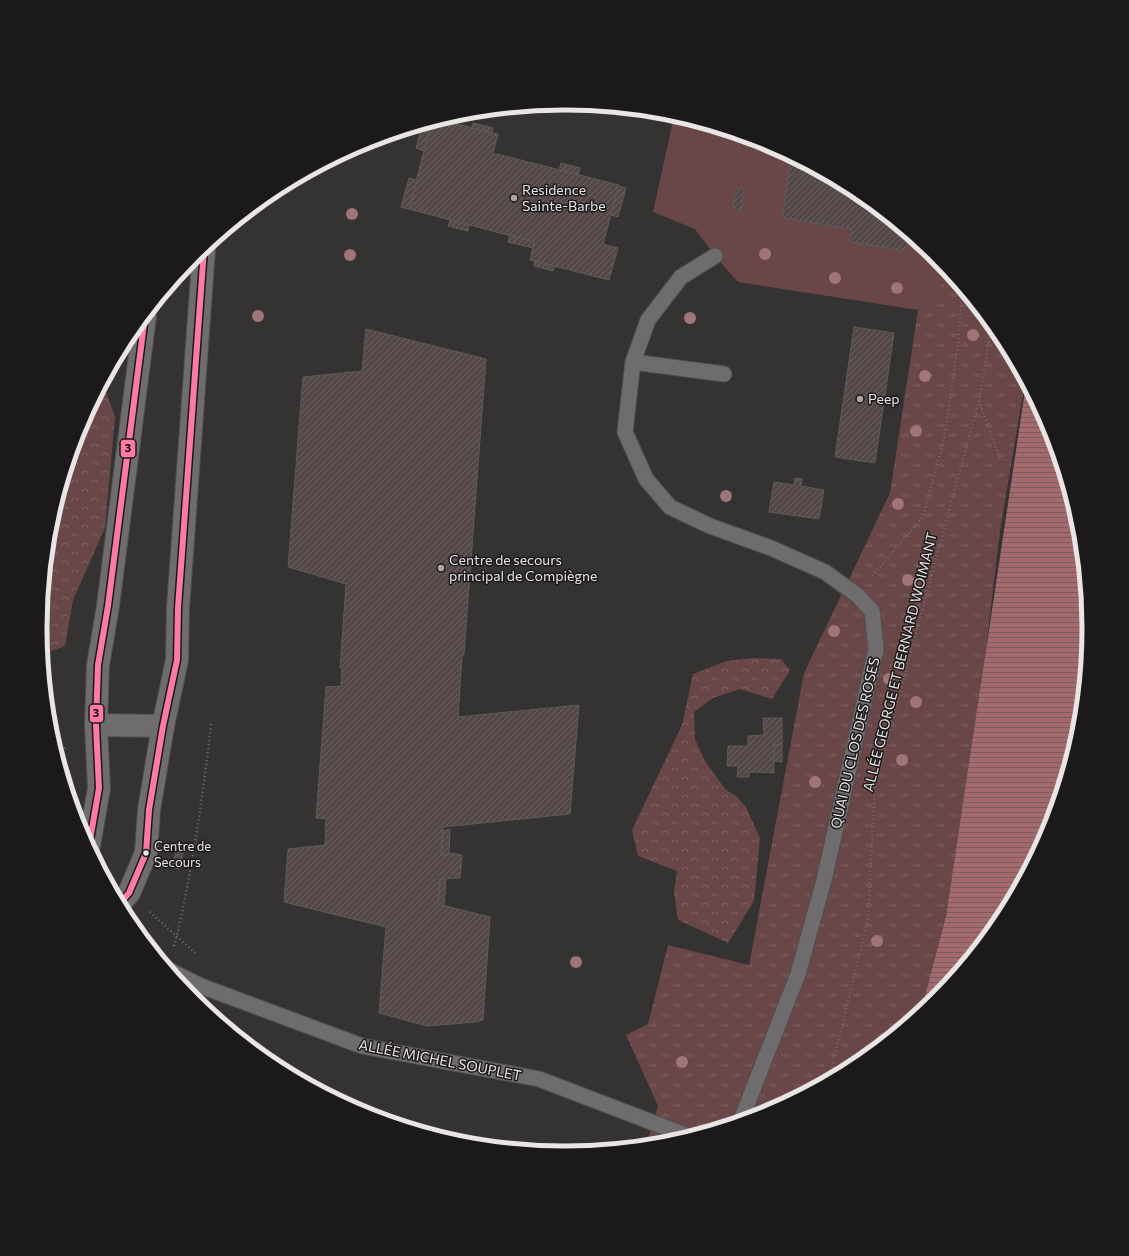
<svg xmlns="http://www.w3.org/2000/svg" width="1129" height="1256" viewBox="0 0 1129 1256" font-family="Commissioner,sans-serif">
  <style>
    .grass { fill: url(#grass-tufts) }
    .forest { fill: url(#forest-crowns) }
    .pitch { fill: #694648 }
    .water { fill: url(#water-rules) }
    .building { fill: url(#building-hatch); stroke: #5e5b5b }
    .lines { fill: none; stroke-linecap: round; stroke-linejoin: round }
    .service-casing { stroke: #524f4f; stroke-width: 17 }
    .secondary-casing { stroke: #524f4f; stroke-width: 24 }
    .path { stroke: #6f6e6e; stroke-width: 2.5; stroke-dasharray: 1 3; stroke-linecap: butt }
    .service { stroke: #6e6c6c; stroke-width: 15 }
    .secondary { stroke: #6e6c6c; stroke-width: 22 }
    .bus-1-casing { stroke: #1c191a; stroke-width: 9 }
    .bus-1 { stroke: #fd7aa3; stroke-width: 6 }
    .tree { fill: #9f7577 }
    .poi-dot { fill: #aaa6a6; stroke: #1c191a; stroke-width: 1.5 }
    .bus-dot { fill: #e9e5e5; stroke: #1c191a; stroke-width: 1.5 }
    .labels { text-anchor: middle; stroke-width: 3; stroke-linejoin: round; paint-order: stroke }
    .bus-label { font-size: 13px; fill: #e9e5e5; stroke: #1c191a; text-anchor: start }
    .poi-label { font-size: 14px; fill: #e9e5e5; stroke: #1c191a; text-anchor: start }
    .street-label { font-size: 14px; fill: #e9e5e5; stroke: #1c191a }
    .rim { fill: none; stroke: #e9e5e5; stroke-width: 5 }
    .line-badge { stroke: #1c191a; stroke-width: 1.5 }
    .pale-badge-label { font-size: 11px; text-anchor: middle; font-weight: bold; fill: #111 }
  </style>
  <defs>
    <pattern id="grass-tufts" width="24" height="20" patternUnits="userSpaceOnUse"><rect width="24" height="20" fill="#694648"/><path d="M3 7l-1-3M5 7V3M7 7l1-3M15 17l-1-3M17 17v-4M19 17l1-3" fill="none" stroke="#7e6162"/></pattern>
    <pattern id="forest-crowns" width="20" height="18" patternUnits="userSpaceOnUse"><rect width="20" height="18" fill="#694648"/><path d="M2 6a3 3 0 1 1 6 0M12 15a3 3 0 1 1 6 0" fill="none" stroke="#7e6162"/></pattern>
    <pattern id="water-rules" width="6" height="5" patternUnits="userSpaceOnUse"><rect width="6" height="5" fill="#a36a6e"/><path d="M0 2.5h6" fill="none" stroke="#7e5b5e"/></pattern>
    <pattern id="building-hatch" width="6" height="6" patternUnits="userSpaceOnUse"><rect width="6" height="6" fill="#544748"/><path d="M-1 1l2-2M0 6l6-6M5 7l2-2" fill="none" stroke="#6d6162"/></pattern>
  </defs>
  <rect width="100%" height="100%" fill="#353232"/>
  <!-- grass -->
  <polygon class="grass" points="950,275 1001,337 1025,382 1000,531 982,682 946,916 921,1011 856,1064 765,1113 667,1142 649,1144 648,1139 658,1106 626,1035 648,1024 668,945 749,965 804,673 890,493 918,310"/>
  <!-- forest -->
  <g class="forest">
    <polygon points="103,383 115,417 105,528 73,600 65,646 43,654 40,628 50,525 80,427"/>
    <polygon points="753,658 781,659 790,670 772,699 740,689 713,698 694,712 695,739 705,761 725,789 736,796 746,807 760,838 754,901 728,943 678,920 674,891 677,871 638,856 632,830 682,725 693,674 727,661"/>
  </g>
  <!-- pitch -->
  <polygon class="pitch" points="674,116 765,144 856,192 936,257 950,276 918,310 738,282 715,256 695,229 653,212"/>
  <!-- water -->
  <polygon class="water" points="1026,384 1049,427 1079,526 1089,628 1079,731 1049,829 1000,920 935,999 921,1011 946,916"/>
  <!-- building -->
  <g class="building">
    <polygon points="441,120 498,134 493,153 619,185 603,244 618,248 609,280 530,260 534,242 409,209 431,123"/>
    <polygon points="431,123 424,151 416,148 422,126"/>
    <polygon points="473,123 493,128 492,133 472,128"/>
    <polygon points="561,163 580,168 578,175 559,170"/>
    <polygon points="790,164 808,166 856,192 908,235 906,251 850,242 852,229 782,218"/>
    <polygon points="409,178 417,180 409,209 401,207"/>
    <polygon points="618,186 626,188 618,217 611,215"/>
    <polygon points="736,188 744,189 741,211 733,210"/>
    <polygon points="450,220 469,225 468,231 448,226"/>
    <polygon points="510,235 534,242 533,248 508,242"/>
    <polygon points="535,261 555,266 553,271 534,266"/>
    <polygon points="854,327 894,333 875,463 835,457"/>
    <polygon points="366,329 486,359 464,654 462,657 458,717 579,705 570,814 443,827 441,855 453,853 462,855 460,878 440,879 438,904 490,917 483,1020 476,1022 427,1026 379,1013 386,927 284,902 288,849 325,845 326,819 316,818 326,687 341,686 342,668 340,668 346,584 288,567 303,377 362,371"/>
    <polygon points="795,478 802,479 801,486 824,490 819,519 769,512 774,482 794,485"/>
    <polygon points="763,718 782,718 782,744 774,745 774,773 749,772 749,777 737,777 738,766 727,766 728,746 748,746 748,736 764,735"/>
    <polygon points="782,744 782,762 774,761 774,745"/>
    <polygon points="450,829 449,854 441,855 443,831"/>
    <polygon points="177,847 184,849 179,869 172,867"/>
    <polygon points="440,879 446,879 444,906 438,904"/>
  </g>
  <g class="lines">
    <!-- service casing -->
    <g class="service-casing">
      <g id="service">
        <polyline points="715,256 681,277 648,320 633,362 625,432 646,479 670,507 710,526 771,548 825,572 857,595 872,611 876,649 824,880 798,974 741,1120"/>
        <polyline points="633,362 724,374"/>
        <polyline points="171,971 201,986 362,1046 539,1079 688,1136"/>
      </g>
    </g>
    <!-- secondary casing -->
    <g class="secondary-casing">
      <g id="secondary">
        <polyline points="96,725 163,726"/>
        <polyline points="89,846 99,788 96,725 98,665 108,606 145,316"/>
        <polyline points="120,903 129,893 146,853 149,810 163,726 177,660 178,608 204,249"/>
      </g>
    </g>
    <!-- path -->
    <g class="path">
      <polyline points="979,401 1000,459 1007,460"/>
      <polyline points="872,576 923,517 944,439 958,346 962,290"/>
      <polyline points="59,759 67,745"/>
      <polyline points="150,912 195,953"/>
      <path d="M174,946C185,904 192,861 199,818C203,787 208,756 211,724"/>
      <polyline points="829,1079 868,919 875,785 979,400 988,348 989,323"/>
    </g>
    <!-- service -->
    <use href="#service" class="service"/>
    <!-- secondary -->
    <use href="#secondary" class="secondary"/>
    <!-- bus-1 casing -->
    <g class="bus-1-casing">
      <g id="bus-1">
        <polyline points="89,846 99,788 96,725 98,665 108,606 145,316"/>
        <polyline points="120,903 129,893 146,853 149,810 163,726 177,660 178,608 204,249"/>
      </g>
    </g>
    <!-- bus-1 -->
    <use href="#bus-1" class="bus-1"/>
  </g>
  <!-- trees -->
  <g class="tree">
    <circle cx="352" cy="214" r="6"/>
    <circle cx="765" cy="254" r="6"/>
    <circle cx="350" cy="255" r="6"/>
    <circle cx="835" cy="278" r="6"/>
    <circle cx="897" cy="288" r="6"/>
    <circle cx="258" cy="316" r="6"/>
    <circle cx="690" cy="318" r="6"/>
    <circle cx="973" cy="335" r="6"/>
    <circle cx="925" cy="376" r="6"/>
    <circle cx="916" cy="431" r="6"/>
    <circle cx="726" cy="496" r="6"/>
    <circle cx="898" cy="504" r="6"/>
    <circle cx="908" cy="580" r="6"/>
    <circle cx="834" cy="631" r="6"/>
    <circle cx="889" cy="679" r="6"/>
    <circle cx="916" cy="702" r="6"/>
    <circle cx="902" cy="760" r="6"/>
    <circle cx="815" cy="782" r="6"/>
    <circle cx="877" cy="941" r="6"/>
    <circle cx="576" cy="962" r="6"/>
    <circle cx="682" cy="1062" r="6"/>
  </g>
  <!-- markers -->
  <g class="poi-dot">
    <circle cx="514" cy="198" r="4"/>
    <circle cx="860" cy="399" r="4"/>
    <circle cx="441" cy="568" r="4"/>
  </g>
  <circle class="bus-dot" cx="146" cy="853" r="3.5"/>
  <g class="labels">
    <!-- bus labels -->
    <g class="bus-label">
      <text x="154" y="851">Centre de<tspan x="154" dy="16">Secours</tspan></text>
    </g>
    <!-- poi labels -->
    <g class="poi-label">
      <text x="522" y="195">Residence<tspan x="522" dy="16">Sainte-Barbe</tspan></text>
      <text x="868" y="404">Peep</text>
      <text x="449" y="565">Centre de secours<tspan x="449" dy="16">principal de Compiègne</tspan></text>
    </g>
    <!-- street labels -->
    <g class="street-label">
      <text transform="translate(900 662) rotate(-76)" y="5">ALLÉE GEORGE ET BERNARD WOIMANT</text>
      <text transform="translate(855 743) rotate(-77)" y="5">QUAI DU CLOS DES ROSES</text>
      <text transform="translate(440 1060) rotate(11)" y="5">ALLÉE MICHEL SOUPLET</text>
    </g>
  </g>
  <!-- crop -->
  <path d="M0 0H1129V1256H0ZM564 110H565A517 517 0 0 1 1082 627V629A517 517 0 0 1 565 1146H564A517 517 0 0 1 47 629V627A517 517 0 0 1 564 110Z" fill="#1c191a" fill-rule="evenodd"/>
  <path class="rim" d="M564 110H565A517 517 0 0 1 1082 627V629A517 517 0 0 1 565 1146H564A517 517 0 0 1 47 629V627A517 517 0 0 1 564 110Z"/>
  <g class="line-badge">
    <rect x="120" y="439" width="16" height="19" rx="4" fill="#fd7aa3"/>
    <rect x="89" y="704" width="15" height="19" rx="4" fill="#fd7aa3"/>
  </g>
  <g class="pale-badge-label">
    <text x="128" y="452">3</text>
    <text x="96" y="717">3</text>
  </g>
</svg>
